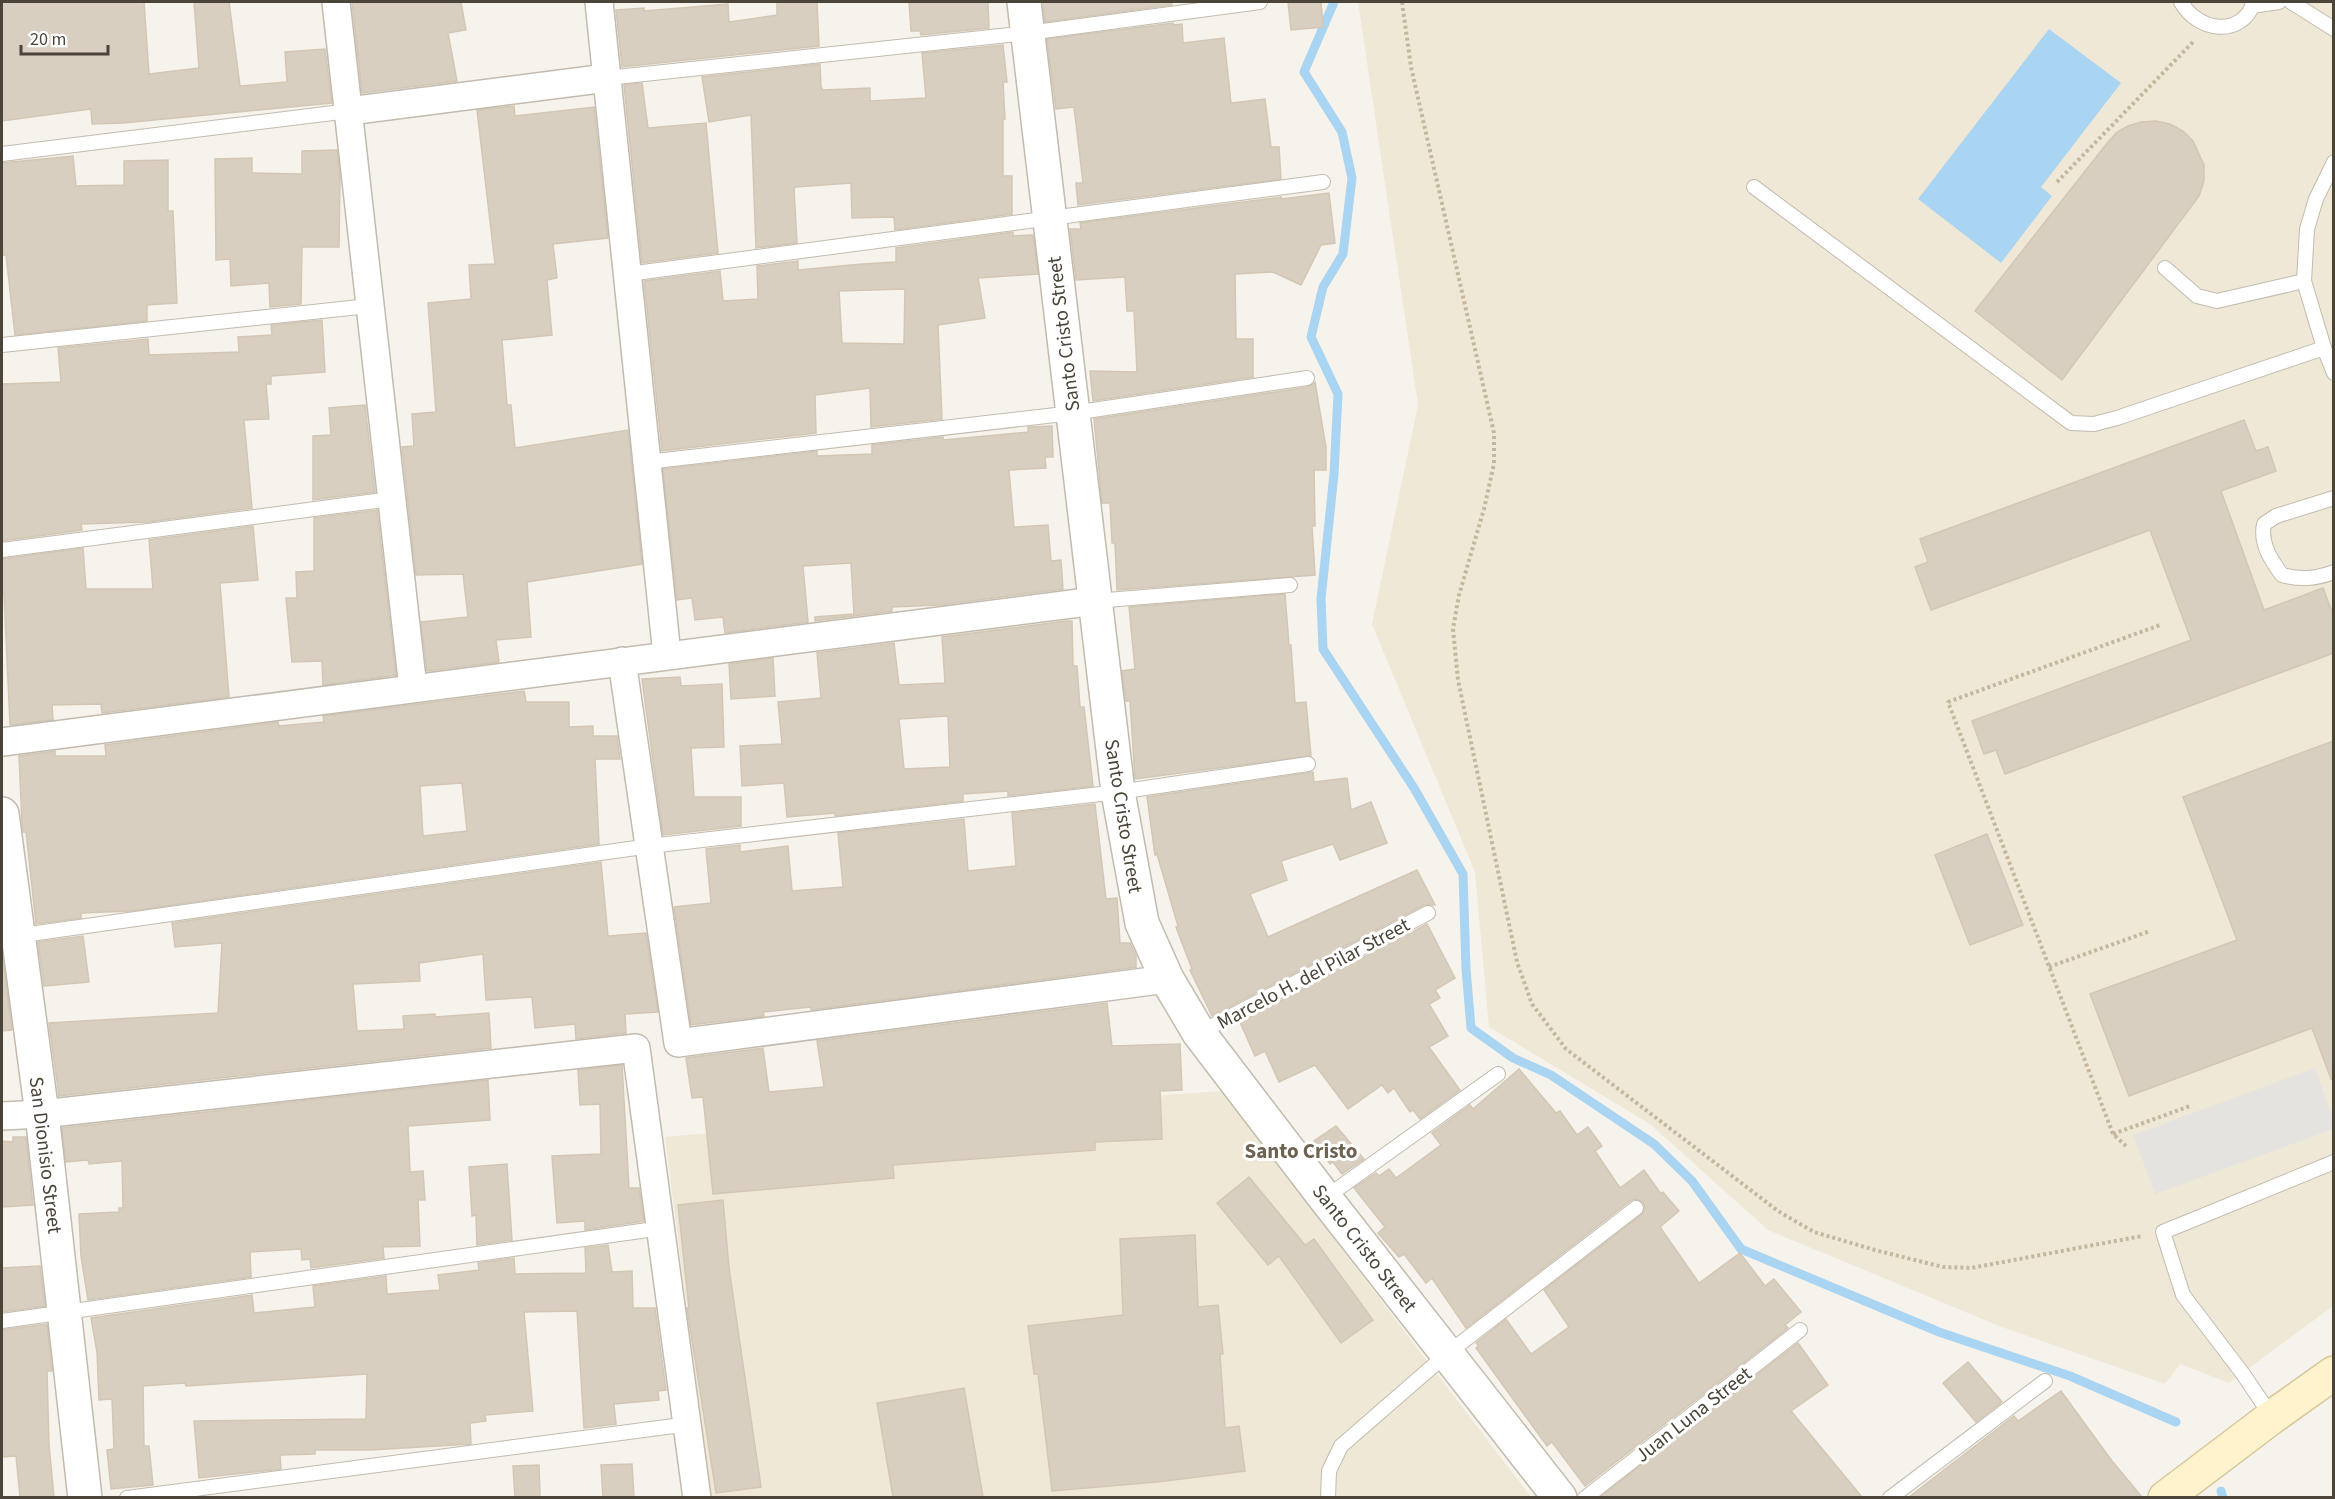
<svg xmlns="http://www.w3.org/2000/svg" width="2335" height="1499" viewBox="0 0 2335 1499" font-family="'Source Sans 3',sans-serif">
  <style>
    .education { fill: #efe8d6 }
    .parking { fill: #e5e3e0 }
    .water { fill: #a9d4f2 }
    .lines { fill: none; stroke-linecap: round; stroke-linejoin: round }
    .stream { stroke: #a9d4f2; stroke-width: 9 }
    .building { fill: #d8cfc1; stroke: #d3c7b4; stroke-width: 1.5; fill-rule: evenodd }
    .service-casing { stroke: #c2bbae; stroke-width: 16 }
    .minor-casing { stroke: #c2bbae; stroke-width: 30 }
    .tertiary-casing { stroke: #c2bbae; stroke-width: 36 }
    .secondary-casing { stroke: #d6c79b; stroke-width: 36 }
    .path { stroke: #c4b79f; stroke-width: 4; stroke-dasharray: 3 3; stroke-linecap: butt }
    .service { stroke: #fff; stroke-width: 14 }
    .minor { stroke: #fff; stroke-width: 27 }
    .tertiary { stroke: #fff; stroke-width: 33 }
    .secondary { stroke: #fff3cd; stroke-width: 33 }
    .labels { text-anchor: middle; stroke-width: 6; stroke-linejoin: round; paint-order: stroke }
    .street-label { font-size: 20px; fill: #4b4439; stroke: #fff }
    .neighbourhood-label { font-size: 21px; font-weight: bold; fill: #6e6250; stroke: #fff }
  </style>
  <rect width="100%" height="100%" fill="#f6f3ec"/>
  <!-- education -->
  <g class="education">
    <polygon points="1358,2 2333,2 2333,1306 2229,1383 2180,1364 2165,1384 1999,1326 1768,1230 1650,1124 1489,1027 1475,872 1372,624 1418,405"/>
    <polygon points="1221,1091 1531,1497 711,1497 665,1137 975,1109"/>
  </g>
  <!-- parking -->
  <polygon class="parking" points="2315,1068 2333,1119 2333,1129 2155,1194 2133,1135"/>
  <!-- water -->
  <polygon class="water" points="2049,29 2121,83 2041,187 2052,196 2001,263 1918,199"/>
  <g class="lines">
    <!-- stream -->
    <g class="stream">
      <polyline points="1334,2 1304,72 1342,132 1352,178 1343,254 1323,287 1311,337 1338,394 1334,474 1321,599 1323,649 1414,788 1463,874 1466,969 1471,1028 1513,1058 1551,1075 1654,1144 1692,1181 1741,1249 1939,1332 2070,1376 2176,1422"/>
      <polyline points="2221,1491 2223,1498"/>
    </g>
  </g>
  <!-- building -->
  <g class="building">
    <polygon points="2,2 144,2 149,74 199,68 194,2 229,2 240,86 287,82 285,52 325,49 332,103 123,123 92,124 91,109 2,121"/>
    <polygon points="352,2 461,2 466,30 448,33 457,81 362,93"/>
    <polygon points="777,2 817,2 819,46 622,67 616,10 644,8 644,11 728,4 729,22 777,15"/>
    <polygon points="909,2 988,2 989,28 921,35 920,31 911,31"/>
    <polygon points="1043,2 1171,2 1172,5 1045,22"/>
    <polygon points="1288,2 1321,2 1323,27 1291,30"/>
    <polygon points="1173,23 1173,25 1182,24 1183,43 1224,38 1231,103 1265,99 1271,147 1279,147 1281,179 1078,205 1076,183 1083,183 1074,107 1056,109 1047,39"/>
    <polygon points="1003,45 1007,82 1003,82 1005,119 1003,119 1003,176 1012,176 1012,214 895,230 894,217 852,218 851,183 796,187 794,188 797,243 756,248 751,115 709,122 702,77 820,64 821,87 823,90 870,88 870,101 926,98 922,53"/>
    <polygon points="642,83 648,128 706,123 718,253 642,263 624,85"/>
    <polygon points="514,106 515,116 594,107 608,238 553,244 557,278 547,280 552,335 502,340 507,405 511,405 515,448 628,430 642,564 527,582 531,637 496,640 499,662 427,671 421,622 468,617 463,574 416,575 402,447 414,446 412,414 436,412 428,303 471,299 469,265 495,264 477,110"/>
    <polygon points="2156,121 2170,124 2183,131 2193,141 2204,165 2204,181 2199,196 2062,380 1975,311 2108,142 2117,132 2128,126 2141,122"/>
    <polygon points="337,150 340,178 339,247 302,247 301,304 270,307 269,283 231,286 230,259 216,260 215,159 252,158 252,173 302,174 302,151"/>
    <polygon points="73,156 76,186 124,185 124,161 168,160 168,211 173,211 177,303 147,305 147,321 15,335 6,255 3,255 2,242 2,163"/>
    <polygon points="1329,193 1335,243 1321,245 1301,285 1273,272 1235,274 1236,339 1253,339 1253,377 1093,401 1090,371 1137,372 1134,311 1127,311 1125,277 1076,280 1070,229 1081,229 1080,223 1281,197 1281,199"/>
    <path d="M1013,232V236L1033,235L1038,274L978,278L985,318L938,325L942,419L871,427L870,388L815,395L816,433L662,451L644,281L720,271L723,301L758,299L757,266L798,261V270L862,264L896,262V248ZM905,289L904,344L842,343L839,291Z"/>
    <polygon points="322,320 325,372 271,376 271,384 266,384 269,419 244,420 252,508 148,522 81,524 82,530 2,541 2,384 61,382 58,348 148,339 149,355 239,352 238,337 272,335 271,325"/>
    <polygon points="1315,382 1326,447 1326,470 1314,470 1315,526 1312,526 1315,575 1117,590 1115,543 1112,543 1110,503 1102,503 1094,419 1308,387"/>
    <polygon points="365,405 375,492 313,500 313,436 331,435 329,408"/>
    <polygon points="2244,420 2256,451 2268,447 2276,471 2221,491 2264,610 2323,588 2334,617 2334,653 2005,774 1996,750 1984,754 1972,721 2191,640 2150,530 1931,610 1915,567 1928,562 1920,539"/>
    <polygon points="1052,426 1053,457 1045,457 1046,468 1009,470 1014,527 1048,525 1051,561 1061,560 1063,589 940,605 892,607 892,611 815,621 815,617 854,614 851,563 803,566 808,622 725,633 723,617 695,620 692,598 677,600 663,469 817,451 817,456 872,454 872,445 943,437 943,440 1028,432 1028,427"/>
    <polygon points="377,510 396,675 323,685 322,661 292,662 286,598 297,598 296,572 314,571 314,518"/>
    <polygon points="253,526 258,580 220,583 229,697 102,713 101,704 52,705 53,720 10,725 4,594 2,594 2,559 83,548 86,589 153,589 149,540"/>
    <polygon points="1285,594 1289,645 1291,645 1295,703 1306,702 1311,756 1135,779 1130,701 1126,701 1122,671 1135,669 1129,607"/>
    <path d="M1066,621H1072L1073,666H1077L1080,707H1084L1093,786L1008,796V791L963,794V801L835,816V813L787,817L784,783L742,786L740,746L782,744L778,702L821,698L817,653L894,643L899,685L945,683L942,637ZM948,716L950,767L904,769L899,719Z"/>
    <polygon points="773,658 775,696 731,699 729,664"/>
    <polygon points="680,677 681,686 722,684 724,747 691,748 694,797 741,797 741,826 663,835 642,679"/>
    <path d="M524,691L526,702H569V727L593,726V736H617L620,759H595L599,844L131,911L81,913V918L36,924L26,832H23L22,821L19,756L55,751V756H106L105,745L278,722L279,726L324,722L323,716ZM462,783L467,831L423,836L420,786Z"/>
    <polygon points="2333,741 2334,1078 2331,1079 2312,1028 2129,1096 2090,994 2237,940 2183,797"/>
    <polygon points="1313,772 1314,782 1347,778 1351,810 1371,802 1387,843 1340,860 1333,844 1281,861 1287,880 1250,894 1268,937 1417,870 1435,905 1424,905 1212,1016 1190,970 1192,969 1176,927 1178,926 1157,854 1155,855 1147,797"/>
    <polygon points="1095,804 1106,899 1117,898 1120,943 1130,943 1136,956 1136,967 811,1010 811,1007 763,1012 764,1016 691,1025 674,907 711,903 706,849 740,845 740,852 788,846 792,891 843,887 838,833 964,819 968,871 1016,866 1012,813"/>
    <polygon points="1987,834 2023,925 1970,945 1935,855"/>
    <polygon points="601,862 608,936 646,933 658,1012 625,1014 626,1033 576,1039 575,1024 535,1028 532,997 486,1000 483,954 419,963 420,981 353,984 357,1031 404,1029 403,1016 435,1014 435,1017 489,1013 491,1048 59,1096 49,1023 218,1013 222,943 175,947 172,923"/>
    <polygon points="1427,924 1455,978 1435,990 1440,998 1429,1004 1448,1036 1429,1047 1460,1090 1420,1119 1413,1110 1410,1112 1394,1088 1388,1093 1382,1085 1348,1109 1315,1065 1279,1082 1265,1051 1255,1056 1240,1022"/>
    <polygon points="83,936 89,982 44,986 38,942"/>
    <polygon points="2,952 12,1030 2,1031"/>
    <polygon points="1107,1003 1112,1046 1180,1044 1182,1090 1160,1091 1162,1139 1095,1142 1095,1150 893,1165 894,1178 713,1194 703,1097 692,1098 686,1058 763,1048 769,1092 824,1087 817,1041"/>
    <polygon points="622,1065 629,1188 639,1188 644,1221 585,1230 585,1221 557,1223 552,1156 601,1154 600,1104 580,1105 578,1070"/>
    <polygon points="1519,1069 1556,1113 1560,1111 1577,1135 1588,1127 1602,1146 1595,1151 1620,1188 1644,1170 1661,1194 1663,1192 1679,1211 1660,1227 1699,1283 1740,1253 1765,1286 1774,1279 1801,1312 1785,1325 1788,1328 1585,1486 1552,1442 1547,1446 1476,1348 1479,1346 1476,1343 1506,1319 1531,1354 1569,1327 1544,1290 1641,1215 1645,1207 1643,1202 1635,1199 1630,1201 1466,1328 1432,1278 1426,1283 1404,1254 1399,1257 1378,1233 1385,1227 1354,1188 1376,1173 1379,1176 1389,1169 1396,1178 1441,1145 1432,1133 1470,1105 1473,1109"/>
    <polygon points="488,1080 490,1120 408,1126 410,1172 423,1171 425,1200 418,1200 420,1246 383,1247 384,1258 311,1268 310,1259 302,1260 301,1249 250,1252 251,1277 88,1300 81,1256 79,1214 119,1212 119,1208 123,1208 122,1161 89,1164 88,1160 66,1162 62,1128"/>
    <polygon points="1336,1126 1364,1159 1342,1174 1333,1162 1330,1164 1314,1141"/>
    <polygon points="13,1137 26,1137 33,1205 2,1207 2,1141 13,1142"/>
    <polygon points="507,1164 512,1240 477,1245 476,1215 472,1216 469,1167"/>
    <polygon points="1249,1177 1305,1245 1314,1239 1373,1320 1341,1343 1279,1256 1268,1265 1217,1203"/>
    <polygon points="723,1200 729,1268 761,1487 716,1493 687,1308 689,1308 678,1205"/>
    <polygon points="1195,1235 1198,1307 1218,1305 1223,1354 1220,1354 1225,1428 1239,1426 1245,1471 1157,1482 1052,1491 1038,1374 1034,1374 1028,1326 1123,1315 1120,1239"/>
    <polygon points="608,1245 612,1272 632,1271 633,1308 655,1308 666,1390 658,1391 659,1400 614,1404 616,1424 584,1428 577,1311 524,1312 533,1411 485,1415 486,1421 470,1423 471,1444 371,1450 315,1450 315,1454 280,1455 281,1469 199,1478 194,1421 366,1419 367,1374 186,1386 185,1383 143,1386 144,1446 149,1446 153,1485 111,1489 107,1450 114,1449 112,1399 99,1400 97,1352 91,1318 252,1295 254,1313 315,1307 313,1286 386,1276 387,1294 440,1290 438,1275 479,1270 478,1263 514,1258 515,1274 586,1273 585,1248"/>
    <polygon points="40,1266 45,1306 2,1312 2,1268"/>
    <polygon points="47,1324 52,1371 47,1371 49,1445 54,1497 20,1497 16,1456 2,1457 2,1330"/>
    <polygon points="1798,1343 1828,1385 1791,1411 1862,1497 1600,1497"/>
    <polygon points="1968,1362 2002,1402 1976,1422 1943,1383"/>
    <polygon points="964,1388 983,1497 893,1497 877,1403"/>
    <polygon points="2061,1391 2112,1461 2142,1497 1909,1497 2014,1416 2018,1421"/>
    <polygon points="632,1464 634,1497 603,1497 601,1465"/>
    <polygon points="539,1465 540,1497 515,1497 513,1466"/>
  </g>
  <g class="lines">
    <!-- service casing -->
    <g class="service-casing">
      <g id="service">
        <path d="M2181,2C2198,32 2242,38 2254,2"/>
        <polyline points="2291,2 2334,29"/>
        <polyline points="2252,6 2279,2"/>
        <polyline points="607,78 1028,33 1260,2"/>
        <polyline points="2,154 349,111"/>
        <polyline points="2334,162 2316,199 2307,229 2304,281 2324,348 2334,373"/>
        <polyline points="1754,187 2071,423 2094,424 2117,418 2324,348"/>
        <polyline points="2165,268 2197,296 2217,301 2304,281"/>
        <polyline points="628,274 1323,182"/>
        <polyline points="2,345 369,306"/>
        <polyline points="647,462 1073,413 1307,378"/>
        <path d="M2334,498L2276,516L2264,524C2260,544 2271,560 2282,575C2301,580 2315,579 2334,572"/>
        <polyline points="2,550 391,499"/>
        <polyline points="1095,601 1290,585"/>
        <polyline points="2,938 650,846 1118,792 1308,764"/>
        <polyline points="1199,1033 1428,913"/>
        <polyline points="1325,1198 1498,1074"/>
        <polyline points="2,1321 662,1228"/>
        <polyline points="2272,1417 2243,1374 2183,1295 2163,1232 2334,1162"/>
        <polyline points="127,1498 689,1424"/>
        <polyline points="1328,1498 1329,1471 1341,1446 1448,1353 1636,1208"/>
        <polyline points="1585,1498 1800,1330"/>
        <polyline points="1890,1498 2045,1381"/>
      </g>
    </g>
    <!-- minor casing -->
    <g class="minor-casing">
      <g id="minor">
        <polyline points="336,2 413,688"/>
        <polyline points="599,2 667,655"/>
        <polyline points="349,111 607,78"/>
        <polyline points="622,661 678,1043 1167,979"/>
        <polyline points="2,742 1095,601"/>
        <polyline points="2,1116 42,1114 636,1048 697,1498"/>
      </g>
    </g>
    <!-- tertiary casing -->
    <g class="tertiary-casing">
      <g id="tertiary">
        <polyline points="1024,2 1118,792 1142,923 1167,979 1199,1033 1325,1198 1560,1498"/>
        <polyline points="2,814 42,1114 85,1498"/>
      </g>
    </g>
    <!-- secondary casing -->
    <g class="secondary-casing">
      <polyline id="secondary" points="2165,1498 2272,1417 2334,1373"/>
    </g>
    <!-- path -->
    <g class="path">
      <polyline points="1402,2 1411,67 1494,433 1494,464 1484,509 1459,595 1453,629 1458,680 1517,962 1532,1004 1566,1049 1778,1211 1814,1232 1875,1250 1943,1267 1971,1268 2142,1236"/>
      <polyline points="2057,182 2194,41"/>
      <polyline points="2049,967 2150,931"/>
      <polyline points="2113,1134 2190,1106"/>
      <polyline points="2126,1146 2113,1134 1948,702 2160,625"/>
    </g>
    <!-- service -->
    <use href="#service" class="service"/>
    <!-- minor -->
    <use href="#minor" class="minor"/>
    <!-- tertiary -->
    <use href="#tertiary" class="tertiary"/>
    <!-- secondary -->
    <use href="#secondary" class="secondary"/>
  </g>
  <g class="labels">
    <!-- street labels -->
    <g class="street-label">
      <text transform="translate(1063 334) rotate(-97)" y="7">Santo Cristo Street</text>
      <text transform="translate(1124 816) rotate(81)" y="7">Santo Cristo Street</text>
      <text transform="translate(1313 973) rotate(-28)" y="7">Marcelo H. del Pilar Street</text>
      <text transform="translate(46 1155) rotate(83)" y="7">San Dionisio Street</text>
      <text transform="translate(1365 1248) rotate(52)" y="7">Santo Cristo Street</text>
      <text transform="translate(1693 1414) rotate(-38)" y="7">Juan Luna Street</text>
    </g>
    <!-- neighbourhood labels -->
    <g class="neighbourhood-label">
      <text x="1301" y="1158">Santo Cristo</text>
    </g>
  </g>
  <!-- border -->
  <rect width="2335" height="1499" fill="none" stroke="#4b4439" stroke-width="6"/>
  <!-- scale -->
  <path d="M21 45v9h87v-9" fill="none" stroke="#4b4439" stroke-width="3"/>
  <text x="30" y="45" font-size="18" fill="#4b4439" stroke="#ffffff" stroke-width="4.5" paint-order="stroke">20 m</text>
</svg>
